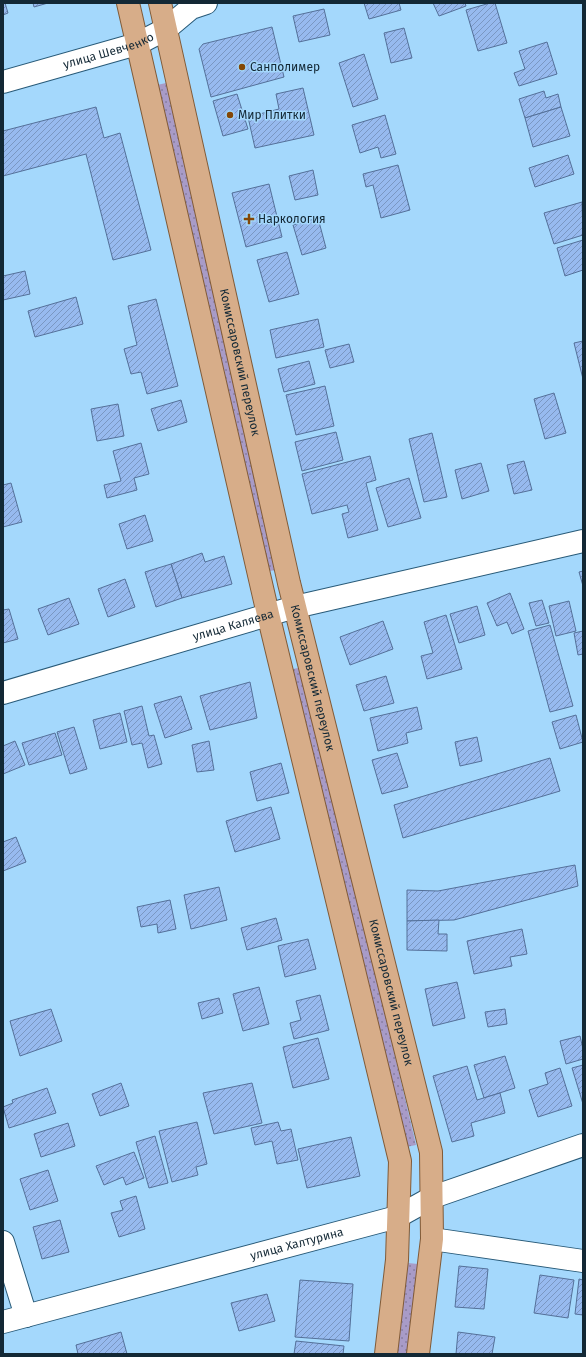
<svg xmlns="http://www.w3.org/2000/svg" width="586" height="1357" viewBox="0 0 586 1357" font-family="'Fira Sans',sans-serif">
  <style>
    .grass { fill: url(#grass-dots) }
    .building { fill: url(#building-hatch); stroke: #547099 }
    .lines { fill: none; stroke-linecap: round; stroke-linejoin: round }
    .street-casing { stroke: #285a78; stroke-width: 24 }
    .secondary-casing { stroke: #285a78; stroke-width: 24 }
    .primary-casing { stroke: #815b38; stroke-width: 24 }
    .street { stroke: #fff; stroke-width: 22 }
    .secondary { stroke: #fff; stroke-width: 22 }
    .primary { stroke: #d7ad89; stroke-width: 22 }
    .poi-dot { fill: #844706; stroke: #a4d8fc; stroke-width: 1.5 }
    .labels { text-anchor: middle; stroke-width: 3; stroke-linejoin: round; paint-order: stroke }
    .street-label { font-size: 12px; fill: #132835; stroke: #a4d8fc }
    .poi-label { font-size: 12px; fill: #132835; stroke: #a4d8fc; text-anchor: start }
  </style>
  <defs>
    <pattern id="grass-dots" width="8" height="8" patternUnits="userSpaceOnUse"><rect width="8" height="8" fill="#a89bc7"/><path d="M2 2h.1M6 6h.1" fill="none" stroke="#887ea2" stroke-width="1.8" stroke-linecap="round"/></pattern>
    <pattern id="building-hatch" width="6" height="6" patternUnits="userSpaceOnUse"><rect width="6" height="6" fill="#97baef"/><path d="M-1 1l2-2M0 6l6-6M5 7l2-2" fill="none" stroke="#7a97c2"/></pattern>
  </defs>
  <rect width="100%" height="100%" fill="#a4d8fc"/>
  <!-- grass -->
  <g class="grass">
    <polygon points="166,83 277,570 269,571 157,85"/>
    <polygon points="303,667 416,1145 406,1147 293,669"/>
    <polygon points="408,1263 418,1264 408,1354 397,1354"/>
  </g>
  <!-- building -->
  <g class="building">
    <polygon points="3,3 5,3 8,13 3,15"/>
    <polygon points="33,3 48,3 34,7"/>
    <polygon points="364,3 399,3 401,10 369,19"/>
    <polygon points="433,3 465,3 466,6 439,16"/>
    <polygon points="490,3 495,3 507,43 478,51 466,10"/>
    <polygon points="324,9 330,35 299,42 293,16"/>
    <polygon points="272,27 284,77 211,97 199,49 203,44"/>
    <polygon points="404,28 412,58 391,63 384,33"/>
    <polygon points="547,42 557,74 519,86 514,73 525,69 519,51"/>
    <polygon points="364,54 378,99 353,107 339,63"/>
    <polygon points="303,88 314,135 255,148 248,117 279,109 276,94"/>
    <polygon points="544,91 546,98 558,94 561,107 525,118 519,99"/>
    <polygon points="237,94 248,129 223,136 213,101"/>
    <polygon points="96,107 104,138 120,133 151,250 113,260 86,154 3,176 3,131"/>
    <polygon points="561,107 570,136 533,147 525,118"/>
    <polygon points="385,115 396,154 381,158 378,147 360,153 352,125"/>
    <polygon points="568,155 574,174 535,187 529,168"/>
    <polygon points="398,165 410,210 381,218 373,185 366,187 363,174"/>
    <polygon points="313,170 318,195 295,200 289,176"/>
    <polygon points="269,184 282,237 246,247 232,193"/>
    <polygon points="582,202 583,235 554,244 544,213"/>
    <polygon points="318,218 326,248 302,255 293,225"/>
    <polygon points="583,240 583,270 565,276 557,248"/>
    <polygon points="287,252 299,294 269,302 257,260"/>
    <polygon points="25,271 30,294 3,300 3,276"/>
    <polygon points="76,297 83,324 35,337 28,311"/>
    <polygon points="156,299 178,386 147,394 141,372 131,374 124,349 137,345 128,306"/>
    <polygon points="318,319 324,347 276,358 270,330"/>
    <polygon points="583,341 583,379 574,343"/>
    <polygon points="349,344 354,362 330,368 325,350"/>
    <polygon points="309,361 315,384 284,392 278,369"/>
    <polygon points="325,386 334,426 296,435 286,395"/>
    <polygon points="554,393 566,433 545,439 534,399"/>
    <polygon points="181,400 187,422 158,431 151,409"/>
    <polygon points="118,404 124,436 97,441 91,409"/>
    <polygon points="336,432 343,460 302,471 295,442"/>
    <polygon points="432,433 447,497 424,502 409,439"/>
    <polygon points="141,443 149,474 134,478 137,490 107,498 104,485 121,481 113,451"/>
    <polygon points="370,456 376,480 366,483 378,530 348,538 342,514 349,512 347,505 312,514 302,474"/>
    <polygon points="524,461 532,490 514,494 507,465"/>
    <polygon points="481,463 489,491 462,499 455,470"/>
    <polygon points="409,478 421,518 388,527 376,488"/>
    <polygon points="11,483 22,522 3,527 3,485"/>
    <polygon points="145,515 153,541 127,549 119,524"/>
    <polygon points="202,553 205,562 224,556 232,584 182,598 171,564"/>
    <polygon points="171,564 182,598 156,607 145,572"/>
    <polygon points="583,571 583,586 579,572"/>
    <polygon points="125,579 135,607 108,617 98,589"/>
    <polygon points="510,593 524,629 512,634 507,622 497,626 487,603"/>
    <polygon points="69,598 79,624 48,635 38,609"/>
    <polygon points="542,600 549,623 536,626 529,603"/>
    <polygon points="569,601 576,631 556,636 549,606"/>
    <polygon points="477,606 485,635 459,643 450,614"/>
    <polygon points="9,609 18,639 3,643 3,610"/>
    <polygon points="446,615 462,669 427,679 421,656 433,653 424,622"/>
    <polygon points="383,621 393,649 350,665 340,637"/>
    <polygon points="550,625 573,706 550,712 528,631"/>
    <polygon points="583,631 583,654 578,655 574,633"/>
    <polygon points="386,676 394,703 364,711 356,685"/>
    <polygon points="250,682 257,718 210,730 200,696"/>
    <polygon points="181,696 192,729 165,738 154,704"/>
    <polygon points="142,706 149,736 154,735 162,764 148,768 142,743 132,745 124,711"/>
    <polygon points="417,707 422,729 406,733 408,743 378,751 370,718"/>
    <polygon points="120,713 127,742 100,749 93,720"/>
    <polygon points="576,715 583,742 560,749 552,722"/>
    <polygon points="74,727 87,769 70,774 57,732"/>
    <polygon points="55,733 62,755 29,765 22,743"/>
    <polygon points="477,737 482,761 460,766 455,742"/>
    <polygon points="15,741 25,765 3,774 3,746"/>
    <polygon points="209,741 214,770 197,772 192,745"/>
    <polygon points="397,753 408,787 382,794 372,760"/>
    <polygon points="550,758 560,791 403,838 394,805"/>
    <polygon points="281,763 289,793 257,801 250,772"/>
    <polygon points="271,807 280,839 235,852 226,821"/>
    <polygon points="16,837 26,862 3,871 3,842"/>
    <polygon points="575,865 578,886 454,920 407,921 407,890 438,891"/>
    <polygon points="219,887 227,920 191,929 184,895"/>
    <polygon points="170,900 176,929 158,933 157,924 141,927 137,907"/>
    <polygon points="276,918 282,940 247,950 241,928"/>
    <polygon points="439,920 438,934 447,934 447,951 407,950 407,921"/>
    <polygon points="522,929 527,954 510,957 512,966 474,974 467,941"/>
    <polygon points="308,939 316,969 285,977 278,946"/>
    <polygon points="457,982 465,1018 433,1026 425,989"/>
    <polygon points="259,987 269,1024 243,1031 233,994"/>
    <polygon points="320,995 329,1030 294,1039 290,1023 301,1020 296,1001"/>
    <polygon points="219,998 223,1013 202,1019 198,1003"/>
    <polygon points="51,1009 62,1041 20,1056 10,1021"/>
    <polygon points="505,1009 507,1024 488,1027 485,1012"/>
    <polygon points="580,1036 583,1049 583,1059 566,1064 560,1041"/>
    <polygon points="318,1038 329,1079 293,1088 283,1047"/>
    <polygon points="505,1056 515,1088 484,1098 474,1065"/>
    <polygon points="583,1065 583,1104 572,1068"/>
    <polygon points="467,1066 477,1100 500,1093 505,1113 471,1123 474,1136 452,1142 433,1076"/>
    <polygon points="560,1068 572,1106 538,1117 529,1090 548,1084 545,1073"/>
    <polygon points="121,1083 129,1106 100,1116 92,1094"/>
    <polygon points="252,1083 262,1123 214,1134 203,1093"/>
    <polygon points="47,1088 56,1113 9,1128 3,1107 13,1103 12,1100"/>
    <polygon points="197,1122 207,1164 196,1167 198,1175 172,1182 159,1131"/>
    <polygon points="278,1122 281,1131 291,1129 298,1160 277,1164 272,1141 255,1145 251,1128"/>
    <polygon points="68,1123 75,1146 41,1157 34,1134"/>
    <polygon points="155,1136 168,1183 149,1188 136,1142"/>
    <polygon points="351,1137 360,1176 307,1188 298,1149"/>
    <polygon points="134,1152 144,1178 126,1185 123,1177 104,1185 96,1166"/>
    <polygon points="48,1170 58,1201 30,1210 20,1179"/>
    <polygon points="136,1196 145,1229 119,1237 111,1213 123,1210 120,1201"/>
    <polygon points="60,1220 69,1252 42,1259 33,1227"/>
    <polygon points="459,1266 488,1269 484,1309 455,1307"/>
    <polygon points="540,1275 574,1280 568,1318 534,1313"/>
    <polygon points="579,1279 583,1280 583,1315 575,1314"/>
    <polygon points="300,1280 353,1284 349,1341 295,1337"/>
    <polygon points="267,1294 275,1321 239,1331 231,1303"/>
    <polygon points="121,1332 127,1354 78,1354 76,1345"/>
    <polygon points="458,1332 495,1337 492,1354 456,1354"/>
    <polygon points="296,1341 344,1346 343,1354 294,1354"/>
  </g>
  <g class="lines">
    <!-- street casing -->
    <g class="street-casing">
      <g id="street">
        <polyline points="166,29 191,8 206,3"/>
        <path id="s1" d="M3,693L295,607L583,541"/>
        <polyline points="433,1197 583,1145"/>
        <polyline points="432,1239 583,1261"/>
        <polyline points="3,1242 26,1316"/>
      </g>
    </g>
    <!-- secondary casing -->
    <g class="secondary-casing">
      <g id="secondary">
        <path id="s2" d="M3,82L137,44L166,29"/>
        <path id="s3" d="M3,1322L397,1217L433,1197"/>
      </g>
    </g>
    <!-- primary casing -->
    <g class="primary-casing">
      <g id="primary">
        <polyline points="128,3 268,614 400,1161 397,1260 386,1354"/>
        <path id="s4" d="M160,3L289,583L431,1152L432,1239L418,1354"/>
      </g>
    </g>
    <!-- street -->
    <use href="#street" class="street"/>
    <!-- secondary -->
    <use href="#secondary" class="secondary"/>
    <!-- primary -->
    <use href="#primary" class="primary"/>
  </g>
  <!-- markers -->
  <g class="poi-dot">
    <circle cx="242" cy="67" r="4"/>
    <circle cx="230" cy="115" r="4"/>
    <path d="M247 213h4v4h4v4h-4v4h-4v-4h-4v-4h4z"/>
  </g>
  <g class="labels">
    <!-- street labels -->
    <g class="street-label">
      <text dy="4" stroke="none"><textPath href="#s2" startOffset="110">улица Шевченко</textPath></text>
      <text dy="4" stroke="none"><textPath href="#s4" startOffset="368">Комиссаровский переулок</textPath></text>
      <text dy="4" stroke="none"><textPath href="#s1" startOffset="240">улица Каляева</textPath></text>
      <text dy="4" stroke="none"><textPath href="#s4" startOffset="692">Комиссаровский переулок</textPath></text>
      <text dy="4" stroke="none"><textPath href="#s4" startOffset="1016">Комиссаровский переулок</textPath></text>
      <text dy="4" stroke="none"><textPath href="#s3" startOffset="304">улица Халтурина</textPath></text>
    </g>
    <!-- poi labels -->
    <g class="poi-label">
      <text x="250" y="71">Санполимер</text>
      <text x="238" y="119">Мир Плитки</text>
      <text x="258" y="223">Наркология</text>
    </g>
  </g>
  <!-- border -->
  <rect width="586" height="1357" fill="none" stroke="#132835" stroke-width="8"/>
</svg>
